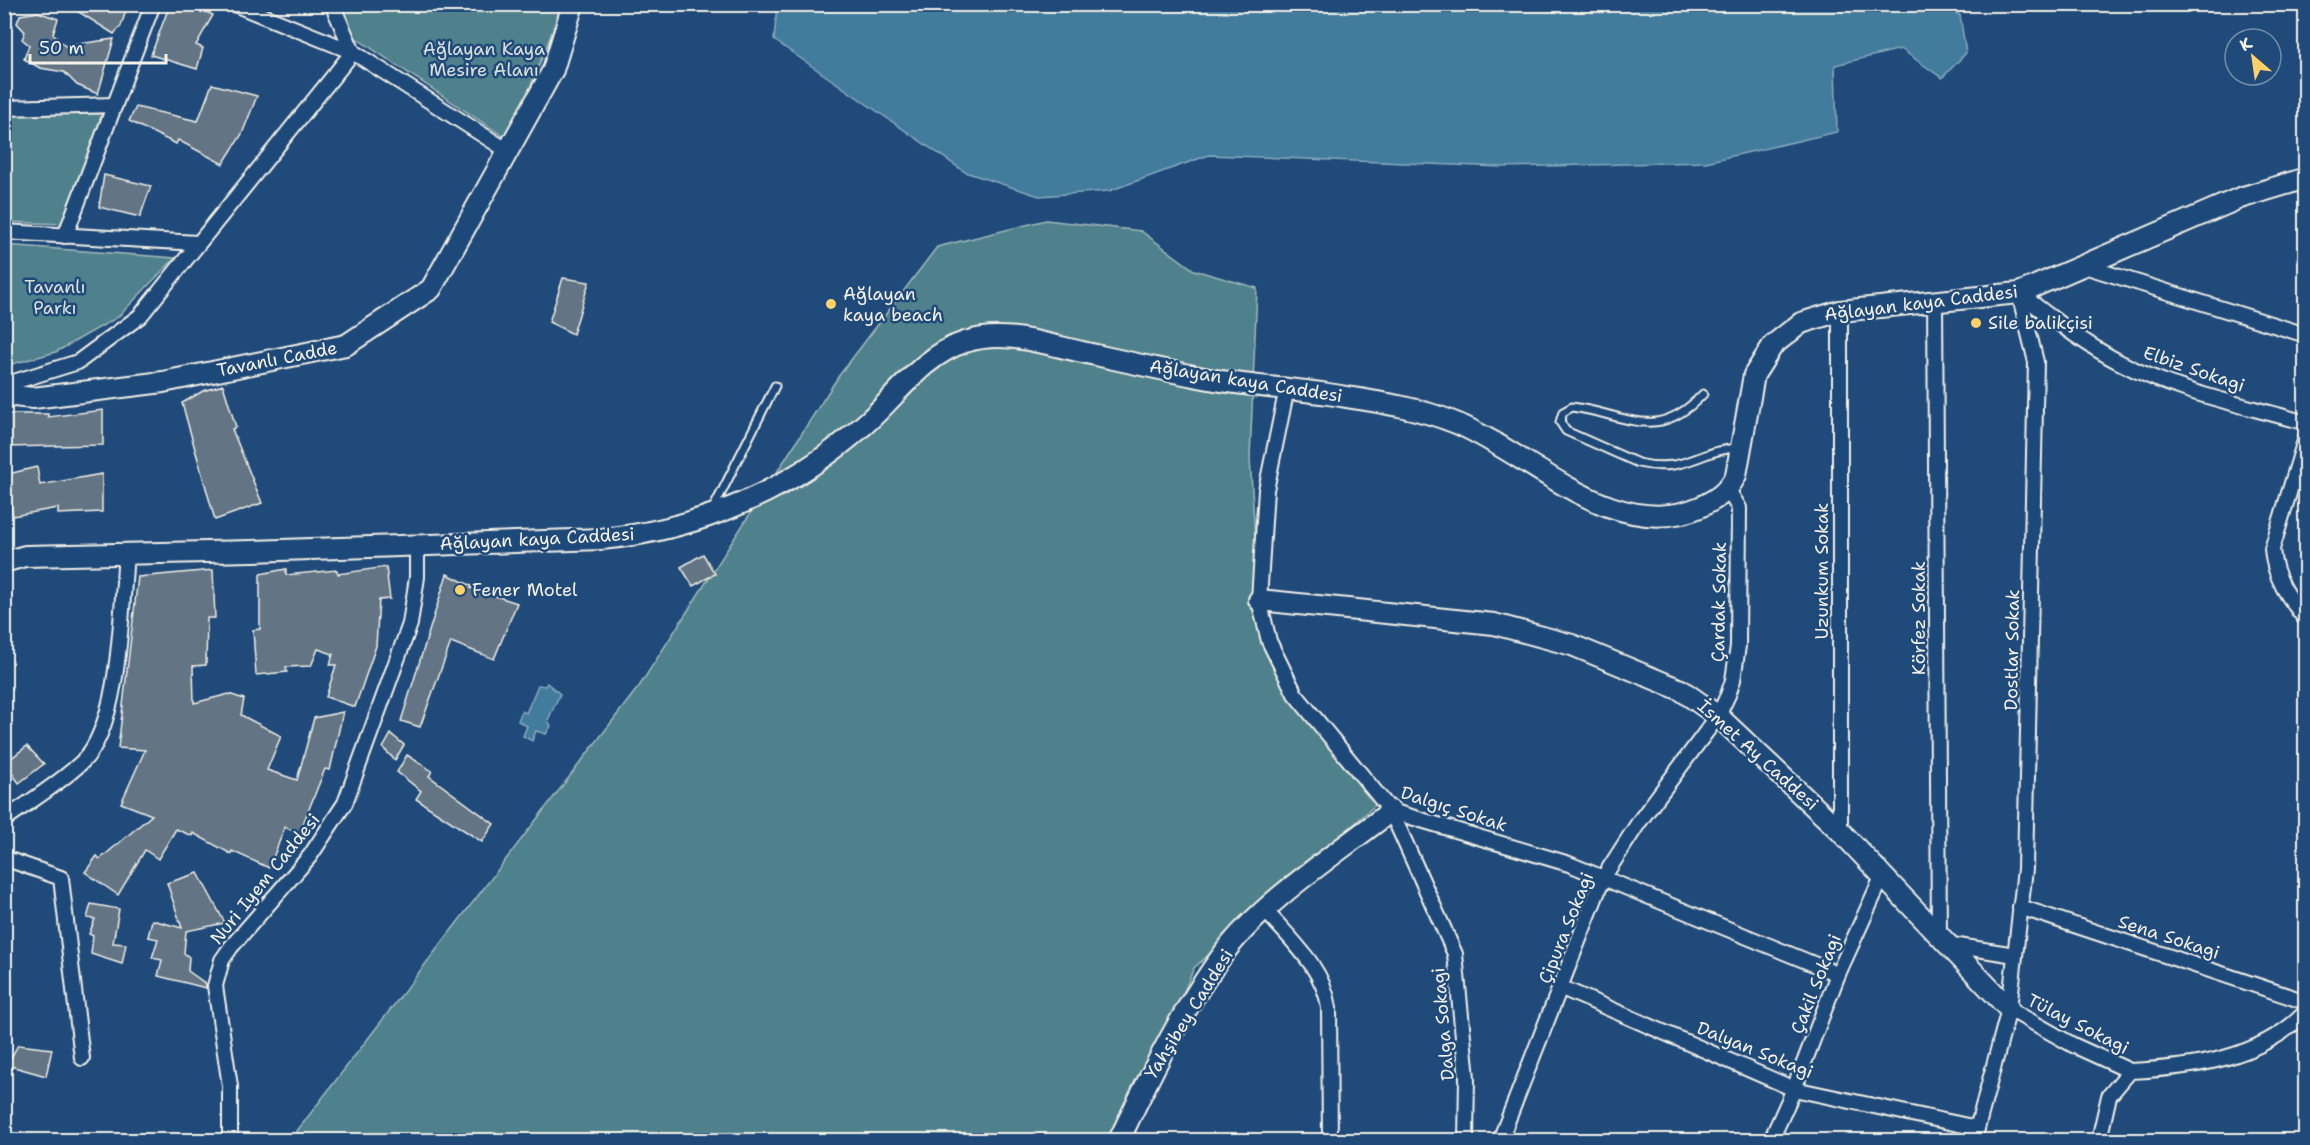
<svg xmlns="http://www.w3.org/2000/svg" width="2310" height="1145" viewBox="0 0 2310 1145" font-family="'Shantell Sans',sans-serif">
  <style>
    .green { fill: #50818c; stroke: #a2b9ba; stroke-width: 1.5 }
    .water { fill: #437b9d; stroke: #8aaabb; stroke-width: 1.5 }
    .building { fill: #647484; stroke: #f4f1e8; stroke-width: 1.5 }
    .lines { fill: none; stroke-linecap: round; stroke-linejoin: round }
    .lane-casing { stroke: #f4f1e8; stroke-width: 11 }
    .street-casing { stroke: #f4f1e8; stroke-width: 18 }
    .secondary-casing { stroke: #f4f1e8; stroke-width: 24 }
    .lane { stroke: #1f4a7a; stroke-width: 7 }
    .street { stroke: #1f4a7a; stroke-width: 14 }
    .secondary { stroke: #1f4a7a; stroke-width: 20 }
    .poi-dot { fill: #ffd166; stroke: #1f4a7a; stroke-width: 2 }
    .labels { text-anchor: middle; stroke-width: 5; stroke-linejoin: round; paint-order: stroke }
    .park-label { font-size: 18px; fill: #dbe0da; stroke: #1f4a7a }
    .poi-label { font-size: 18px; fill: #f4f1e8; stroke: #1f4a7a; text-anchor: start }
    .street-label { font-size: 18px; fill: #f4f1e8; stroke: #1f4a7a }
  </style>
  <rect width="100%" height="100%" fill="#1f4a7a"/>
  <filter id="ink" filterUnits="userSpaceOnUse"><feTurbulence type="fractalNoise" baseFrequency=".0167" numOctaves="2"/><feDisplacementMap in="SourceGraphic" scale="12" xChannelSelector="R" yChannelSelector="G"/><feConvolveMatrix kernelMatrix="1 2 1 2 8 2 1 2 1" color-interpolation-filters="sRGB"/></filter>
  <g filter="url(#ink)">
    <!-- green -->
    <g class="green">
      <polygon points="341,5 563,5 511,135 503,136 347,32"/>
      <polygon points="5,114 102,114 65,224 5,222"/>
      <polygon points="1046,220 1141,231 1194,270 1257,288 1250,458 1259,600 1282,670 1382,799 1194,968 1120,1140 290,1140 640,685 838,377 937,247"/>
      <polygon points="5,245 175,258 118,317 56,352 5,366"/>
    </g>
    <!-- water -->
    <g class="water">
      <polygon points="777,5 1936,4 1960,15 1966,53 1942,78 1901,49 1835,65 1837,132 1706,162 1502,167 1209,155 1109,191 1039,196 965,172 774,40"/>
      <polygon points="547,683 560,694 548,720 551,726 546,734 536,731 532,741 523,736 527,726 518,721 522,711 526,713 538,685 545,686"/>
    </g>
    <!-- building -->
    <g class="building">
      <polygon points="66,4 128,4 121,26 114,34"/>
      <polygon points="170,4 189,4 213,15 196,45 203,48 197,69 151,55"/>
      <polygon points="38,12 58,19 53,34 65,46 114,39 98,94 77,85 64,72 40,68 24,59 29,45 22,39 25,32 17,23 20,15"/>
      <polygon points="212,84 257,96 242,134 223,164 178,140 176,144 129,121 136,107 198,121"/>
      <polygon points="104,175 151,186 140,217 99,207"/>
      <polygon points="563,278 589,282 573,334 549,322"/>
      <polygon points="223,385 236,427 232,429 262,503 215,520 182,403 203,391"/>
      <polygon points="103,410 103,445 4,447 4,414 48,414 48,417"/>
      <polygon points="37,467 40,485 102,474 102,512 58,514 58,508 13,516 4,475"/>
      <polygon points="703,554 715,574 693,586 681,567"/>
      <polygon points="386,567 390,599 379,600 376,646 355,707 326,697 336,665 330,665 333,654 318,649 311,666 286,667 287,672 256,675 253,630 260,629 260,574 286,569 286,575 337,570 338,574"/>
      <polygon points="213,570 215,618 207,618 206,665 193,666 194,703 229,694 244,699 241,715 281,736 267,770 297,780 314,718 343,712 330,770 325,769 299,834 285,827 269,868 232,851 231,854 193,833 192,836 176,829 158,859 145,850 118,895 85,872 97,856 100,859 152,815 121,803 145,750 118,748 138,577"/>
      <polygon points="447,574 472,586 471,588 517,603 494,659 451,642 420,727 401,721"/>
      <polygon points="391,734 404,745 395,760 383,748"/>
      <polygon points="27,746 44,764 19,783 5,763"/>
      <polygon points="407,755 432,771 429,776 494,824 482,842 416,799 421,791 397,772"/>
      <polygon points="198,873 225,923 186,931 184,953 189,957 188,971 206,984 206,988 158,976 162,960 152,958 158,939 148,937 152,920 182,928 167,883"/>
      <polygon points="91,904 119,909 113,943 126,944 122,964 91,954 93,936 89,934 95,919 87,918"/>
      <polygon points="18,1045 52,1049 46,1076 7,1065"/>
    </g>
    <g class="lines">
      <!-- lane casing -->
      <g class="lane-casing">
        <g id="lane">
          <path d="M1703,394C1656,444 1627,414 1572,407L1563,412L1560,422L1566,431L1638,463C1686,474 1698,450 1738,448"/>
          <polyline points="713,509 775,386"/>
        </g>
      </g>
      <!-- street casing -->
      <g class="street-casing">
        <g id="street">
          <polyline points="234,4 353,52 508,151"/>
          <polyline points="4,108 115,105"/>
          <polyline points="4,232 198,243"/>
          <polyline points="65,236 153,4"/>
          <polyline points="2081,265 2306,335"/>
          <path d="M2019,293C2052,318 2084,344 2121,363C2179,393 2244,405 2306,423"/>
          <polyline points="1935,300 1939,936"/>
          <polyline points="4,385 78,362 140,316 353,52 332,4"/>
          <polyline points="1287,388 1266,490 1259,600 1269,641 1295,694 1391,811 1569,864 1838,974"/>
          <path d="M2306,437L2272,549C2274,578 2289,598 2306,620"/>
          <polyline points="1391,811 1455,954 1467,1078 1466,1140"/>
          <path d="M4,820C30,801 59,784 82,762C121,725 121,609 126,554"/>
          <polyline points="1840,831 1840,311"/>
          <polyline points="4,858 61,878 82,1058"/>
          <polyline points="2020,907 2306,1002"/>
          <path d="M1265,910C1290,939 1324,968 1329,1008L1330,1140"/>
          <polyline points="1946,944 2015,955"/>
          <polyline points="1562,988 1794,1089 1977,1128"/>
          <polyline points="2009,1009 2073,1045 2130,1071"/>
          <polyline points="230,1140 230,1086 215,986 222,960 231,947 310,856 345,803 410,624 417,577 417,545"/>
          <polyline points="1500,1140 1603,878 1639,822 1718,716 1728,695 1733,680 1738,646 1739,508 1728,490"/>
          <polyline points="1771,1140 1794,1089 1838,974 1883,875"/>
          <polyline points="1974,1140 2009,1009 2025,869 2036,362 2019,293"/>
          <path d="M2099,1140L2109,1096L2130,1071C2192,1068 2260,1059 2306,1012"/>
        </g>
      </g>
      <!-- secondary casing -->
      <g class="secondary-casing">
        <g id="secondary">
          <polyline points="4,395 33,398 163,382 346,345 431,289 553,70 573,4"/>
          <path d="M4,562L25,556L252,551L601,539C699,530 792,490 865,424C897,396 923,355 965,342C1003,329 1045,344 1082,352C1123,361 1163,370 1204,378C1245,386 1287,388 1328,394C1372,401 1414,406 1456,423C1531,454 1614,544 1700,507C1717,499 1728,492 1736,475L1754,375L1773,345L1801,323L1840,311L2019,293L2240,198L2306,178"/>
          <polyline points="1259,600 1494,624 1572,645 1681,690 1718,716 1840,831 2009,1009"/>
          <path d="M1119,1140C1150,1076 1181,1010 1224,953C1262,902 1340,851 1391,811"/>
        </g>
      </g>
      <!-- lane -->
      <use href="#lane" class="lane"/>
      <!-- street -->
      <use href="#street" class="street"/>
      <!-- secondary -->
      <use href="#secondary" class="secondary"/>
    </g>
  </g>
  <!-- markers -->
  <g class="poi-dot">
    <circle cx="831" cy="304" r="6"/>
    <circle cx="1976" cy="323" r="6"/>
    <circle cx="460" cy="590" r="6"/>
  </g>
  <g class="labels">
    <!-- park labels -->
    <g class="park-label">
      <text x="484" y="55">Ağlayan Kaya<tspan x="484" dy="21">Mesire Alanı</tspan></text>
      <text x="55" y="293">Tavanlı<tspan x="55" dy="21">Parkı</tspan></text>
    </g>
    <!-- poi labels -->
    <g class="poi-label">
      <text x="843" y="300">Ağlayan<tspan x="843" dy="21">kaya beach</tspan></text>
      <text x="1988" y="329">Sile balikçisi</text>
      <text x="472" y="596">Fener Motel</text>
    </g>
    <!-- street labels -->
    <g class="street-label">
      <text transform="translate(1921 303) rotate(-7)" y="6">Ağlayan kaya Caddesi</text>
      <text transform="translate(277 359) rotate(-11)" y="6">Tavanlı Cadde</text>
      <text transform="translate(2194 369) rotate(19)" y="6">Elbiz Sokagi</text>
      <text transform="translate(1246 381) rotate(9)" y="6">Ağlayan kaya Caddesi</text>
      <text transform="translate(537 539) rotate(-3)" y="6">Ağlayan kaya Caddesi</text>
      <text transform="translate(1822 571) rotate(-90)" y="6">Uzunkum Sokak</text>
      <text transform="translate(1719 602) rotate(-89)" y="6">Çardak Sokak</text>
      <text transform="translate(1919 618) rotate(-90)" y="6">Körfez Sokak</text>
      <text transform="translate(2012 650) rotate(-89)" y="6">Dostlar Sokak</text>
      <text transform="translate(1758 755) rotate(42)" y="6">İsmet Ay Caddesi</text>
      <text transform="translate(1454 809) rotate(18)" y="6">Dalgıç Sokak</text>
      <text transform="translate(265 879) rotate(-51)" y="6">Nuri Iyem Caddesi</text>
      <text transform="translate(1566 928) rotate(-68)" y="6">Çipura Sokagi</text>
      <text transform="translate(2169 937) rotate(18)" y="6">Sena Sokagi</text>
      <text transform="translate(1816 984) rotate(-68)" y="6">Çakil Sokagi</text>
      <text transform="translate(1189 1014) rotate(-58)" y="6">Yahşibey Caddesi</text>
      <text transform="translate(1443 1024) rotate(-95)" y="6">Dalga Sokagi</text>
      <text transform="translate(2078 1024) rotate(27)" y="6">Tülay Sokagi</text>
      <text transform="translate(1755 1050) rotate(22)" y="6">Dalyan Sokagi</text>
    </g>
  </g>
  <!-- margin -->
  <rect width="2310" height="1145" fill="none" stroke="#1f4a7a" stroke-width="24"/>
  <rect x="12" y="12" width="2286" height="1121" fill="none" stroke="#f4f1e8" stroke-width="2" filter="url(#ink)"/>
  <!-- north arrow -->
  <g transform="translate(2253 57) rotate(331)"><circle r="28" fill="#1f4a7a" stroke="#748da6" stroke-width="1.5"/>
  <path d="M0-4.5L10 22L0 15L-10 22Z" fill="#ffd166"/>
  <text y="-9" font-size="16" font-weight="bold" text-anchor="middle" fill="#f4f1e8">K</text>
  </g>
  <!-- scale -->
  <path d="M30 54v9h136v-9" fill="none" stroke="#f4f1e8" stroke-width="3"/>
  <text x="39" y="54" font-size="18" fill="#f4f1e8" stroke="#1f4a7a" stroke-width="4.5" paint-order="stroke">50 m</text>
</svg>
